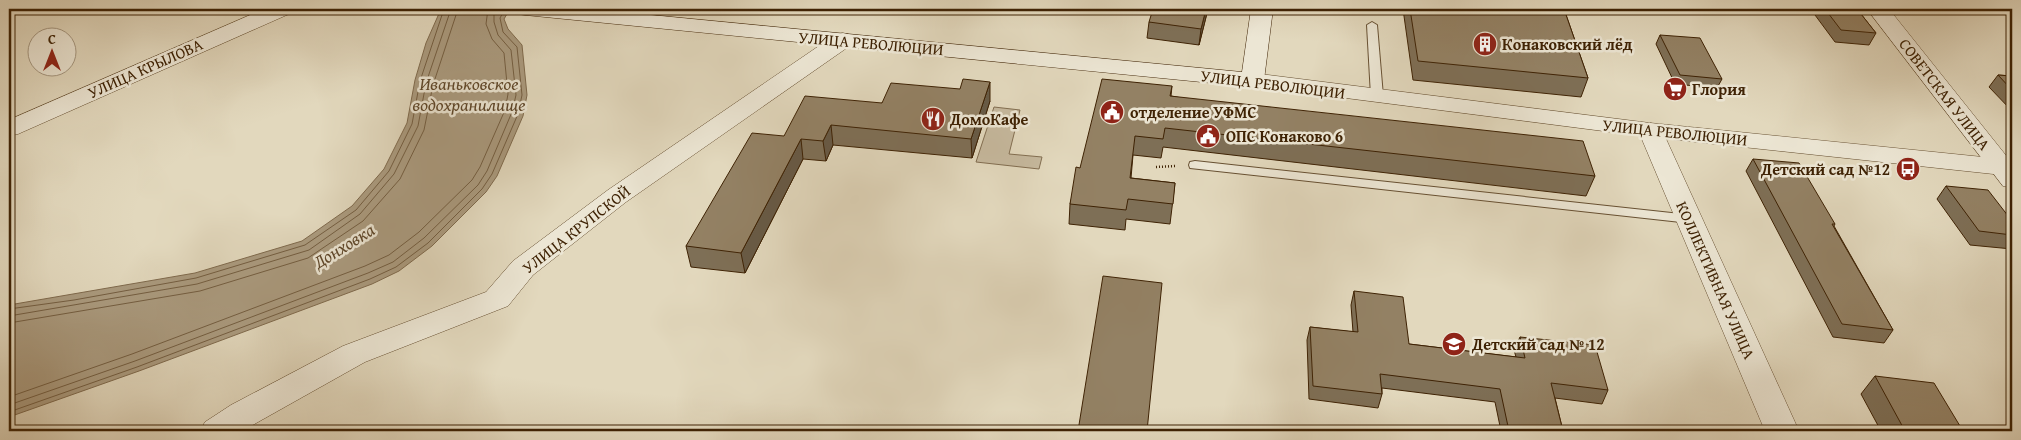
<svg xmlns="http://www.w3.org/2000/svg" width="2021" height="440" viewBox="0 0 2021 440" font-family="'Gentium Book Plus',serif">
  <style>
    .green { fill: #c6b99e; stroke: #826e51 }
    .water { fill: #aa9a7e; stroke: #7f6a4d }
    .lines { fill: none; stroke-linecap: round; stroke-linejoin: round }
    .shore { stroke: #745e41; stroke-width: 1 }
    .service-casing { stroke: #675032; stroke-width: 2 }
    .minor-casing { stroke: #675032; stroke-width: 1 }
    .tertiary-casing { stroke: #675032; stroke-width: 1 }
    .secondary-casing { stroke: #3e2204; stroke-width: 1 }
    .path { stroke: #3e2204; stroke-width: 2.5; stroke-dasharray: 1 2; stroke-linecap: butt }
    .service { fill: #ece6d4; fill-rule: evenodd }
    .minor { fill: #ece6d4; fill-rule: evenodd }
    .tertiary { fill: #ece6d4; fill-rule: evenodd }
    .secondary { fill: #ece6d4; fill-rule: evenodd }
    .wall { fill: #7e6f56; stroke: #3e2204 }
    .shaded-wall { fill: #675a46; stroke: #3e2204 }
    .building { fill: #938164; stroke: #3e2204 }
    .labels { text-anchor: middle; stroke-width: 5; stroke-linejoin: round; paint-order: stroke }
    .street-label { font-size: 16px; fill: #3e2204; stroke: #ece6d4 }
    .poi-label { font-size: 16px; font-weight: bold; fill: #3e2204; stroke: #ece6d4; text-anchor: start }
    .water-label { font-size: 18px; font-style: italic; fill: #5e4629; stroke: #ece6d4 }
  </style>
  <rect width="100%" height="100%" fill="#e2d8bd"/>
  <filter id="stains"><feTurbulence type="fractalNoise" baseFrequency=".004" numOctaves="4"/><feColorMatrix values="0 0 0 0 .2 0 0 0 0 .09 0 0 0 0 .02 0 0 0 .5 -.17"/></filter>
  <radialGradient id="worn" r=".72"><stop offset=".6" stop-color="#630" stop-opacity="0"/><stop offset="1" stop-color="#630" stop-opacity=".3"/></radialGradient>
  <!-- green -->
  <polygon class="green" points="994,107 1020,110 1009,154 1042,157 1039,169 976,162"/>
  <!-- water -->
  <polygon class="water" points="441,9 510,9 504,19 508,29 522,45 527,95 523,116 497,176 486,192 432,246 399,271 372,284 139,371 9,417 9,305 195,273 302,241 352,206 384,169 407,123 415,80 426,43"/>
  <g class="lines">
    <!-- shore -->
    <g class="shore">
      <polyline points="9,309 74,300 196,278 305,245 356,210 389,171 412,124 420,81 444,9"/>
      <polyline points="9,316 197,284 309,250 360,214 394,174 418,126 426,83 451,9"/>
      <polyline points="9,323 200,291 308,258 363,221 400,179 424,130 433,85 458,9"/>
      <polyline points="9,397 132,354 365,266 389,255 419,232 472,180 480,167 505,110 508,94 504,53 492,39 486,24 488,9"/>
      <polyline points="9,405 135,361 368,273 393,262 424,238 478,185 487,171 512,112 516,95 511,50 498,35 494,22 494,15 497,9"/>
      <polyline points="9,412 137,367 370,279 396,267 428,243 482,189 492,174 518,114 522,95 517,47 503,32 500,18 505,9"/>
    </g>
    <!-- service casing -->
    <g class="service-casing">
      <g id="service">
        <polygon points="1372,22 1377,25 1383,96 1377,100 1371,96 1367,25"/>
        <polygon points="1195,161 1690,215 1695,216 1697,219 1695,222 1690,223 1190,168 1189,165 1190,162"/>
      </g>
    </g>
    <!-- minor casing -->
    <g class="minor-casing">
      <g id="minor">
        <polygon points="264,9 292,9 289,14 18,134 9,136 9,120"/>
        <polygon points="1867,9 1889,9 2012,163 2012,188 2003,186"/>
        <polygon points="843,33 851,35 854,40 851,45 626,202 533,275 508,306 365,362 242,431 200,431 205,422 231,405 343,346 486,292 513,261 608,190 835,35"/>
        <polygon points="1650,123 1659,125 1662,130 1799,431 1765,431 1638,130 1641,125"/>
      </g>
    </g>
    <!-- tertiary casing -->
    <g class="tertiary-casing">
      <polygon id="tertiary" points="1252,73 1650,123 2012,160 2012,176 1650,137 1244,85 1240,80 1244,75"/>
    </g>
    <!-- secondary casing -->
    <g class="secondary-casing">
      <polygon id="secondary" points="514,9 589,9 1242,72 1251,9 1273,9 1264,80 1260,85 1252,87 525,15 517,14"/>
    </g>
    <!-- path -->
    <polyline class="path" points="1156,167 1176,166"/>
    <!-- service -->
    <use href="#service" class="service"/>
    <!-- minor -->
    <use href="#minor" class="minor"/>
    <!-- tertiary -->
    <use href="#tertiary" class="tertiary"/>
    <!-- secondary -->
    <use href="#secondary" class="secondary"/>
  </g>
  <!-- wall -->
  <g class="wall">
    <polygon points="1208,9 1199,45 1147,38 1149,22"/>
    <polygon points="1403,9 1564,9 1588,78 1581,97 1413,80"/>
    <polygon points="1818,9 1857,9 1876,33 1869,45 1835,42 1815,15"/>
    <polygon points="1660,35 1722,79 1717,88 1675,84 1656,44"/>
    <polygon points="1998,75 2012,76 2012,111 1989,87"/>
    <polygon points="1172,86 1171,96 1595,176 1586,196 1163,147 1161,158 1133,155 1131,178 1175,183 1170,224 1126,219 1125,230 1069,224 1070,204 1080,168"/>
    <polygon points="990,101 972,158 833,145 826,161 803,159 745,273 691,267 686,246 784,136 882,103"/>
    <polygon points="1753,159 1835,224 1834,226 1893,330 1884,343 1833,337 1746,171"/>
    <polygon points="1946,186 2012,221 2012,249 1970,245 1937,199"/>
    <polygon points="1354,291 1409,344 1516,357 1514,350 1520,337 1608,390 1602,404 1555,398 1563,431 1501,431 1495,402 1382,388 1382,394 1378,408 1309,399 1307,340 1310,327 1353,332 1351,305"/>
    <polygon points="2012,300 2012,307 2010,303"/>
    <polygon points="1875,376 1963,431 1881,431 1861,394"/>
  </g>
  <!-- shaded-wall -->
  <g class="shaded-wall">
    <polygon points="1206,9 1208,9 1199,45 1201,29"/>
    <polygon points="990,82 990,101 972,158 971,139"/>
    <polygon points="831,125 833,145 826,161 823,141"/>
    <polygon points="801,139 803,159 745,273 741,253"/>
  </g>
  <!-- building -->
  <g class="building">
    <polygon points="1153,9 1206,9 1201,29 1149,22"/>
    <polygon points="1410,9 1564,9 1588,78 1418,61"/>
    <polygon points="1825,9 1857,9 1876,33 1841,30"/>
    <polygon points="1660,35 1700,38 1722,79 1680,75"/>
    <polygon points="1998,75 2012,76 2012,90"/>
    <polygon points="963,79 990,82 971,139 831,125 823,141 801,139 741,253 686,246 752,133 784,136 805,96 882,103 891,83 960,89"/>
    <polygon points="1102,79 1172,86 1170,96 1583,141 1595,176 1165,128 1163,139 1135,136 1130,178 1175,183 1173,204 1128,199 1126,210 1070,204 1076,167 1080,168"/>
    <polygon points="1753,159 1799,163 1835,224 1832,224 1893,330 1842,324"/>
    <polygon points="1946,186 1988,190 2012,221 2012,235 1979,231"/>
    <polygon points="1103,276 1162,283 1147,431 1078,431"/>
    <polygon points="1354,291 1403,297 1409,344 1525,358 1520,337 1595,345 1608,390 1551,383 1563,431 1509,431 1500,389 1380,374 1382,394 1313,386 1310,327 1358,332"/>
    <polygon points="1875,376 1934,383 1963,431 1905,431"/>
  </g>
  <!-- icons -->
  <defs>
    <g id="building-disc" transform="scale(1.25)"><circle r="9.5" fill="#8f2418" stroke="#ece6d4"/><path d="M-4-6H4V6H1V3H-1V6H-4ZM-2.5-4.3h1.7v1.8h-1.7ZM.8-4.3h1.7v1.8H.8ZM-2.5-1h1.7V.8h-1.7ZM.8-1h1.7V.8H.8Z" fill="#fff"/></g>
    <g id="supermarket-disc" transform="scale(1.25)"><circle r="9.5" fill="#8f2418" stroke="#ece6d4"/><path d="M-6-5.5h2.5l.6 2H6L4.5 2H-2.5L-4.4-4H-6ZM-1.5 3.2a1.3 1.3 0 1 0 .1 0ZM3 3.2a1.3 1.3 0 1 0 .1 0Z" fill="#fff"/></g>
    <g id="civic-disc" transform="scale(1.25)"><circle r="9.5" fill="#8f2418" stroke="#ece6d4"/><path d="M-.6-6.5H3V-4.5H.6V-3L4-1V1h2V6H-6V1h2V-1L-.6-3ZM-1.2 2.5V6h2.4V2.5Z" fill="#fff"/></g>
    <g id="restaurant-disc" transform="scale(1.25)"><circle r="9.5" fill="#8f2418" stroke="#ece6d4"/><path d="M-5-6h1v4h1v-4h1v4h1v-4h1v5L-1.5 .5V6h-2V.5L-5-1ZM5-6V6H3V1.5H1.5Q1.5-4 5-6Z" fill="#fff"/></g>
    <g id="bus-disc" transform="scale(1.25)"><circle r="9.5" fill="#8f2418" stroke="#ece6d4"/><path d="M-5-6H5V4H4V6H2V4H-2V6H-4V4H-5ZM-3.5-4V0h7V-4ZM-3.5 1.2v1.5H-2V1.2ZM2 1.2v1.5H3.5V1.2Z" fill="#fff"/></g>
    <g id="school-disc" transform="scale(1.25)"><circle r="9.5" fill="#8f2418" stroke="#ece6d4"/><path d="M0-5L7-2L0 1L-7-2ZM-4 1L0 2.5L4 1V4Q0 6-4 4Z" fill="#fff"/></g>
  </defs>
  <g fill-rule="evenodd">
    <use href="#building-disc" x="1485" y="44"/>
    <use href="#supermarket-disc" x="1675" y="89"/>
    <use href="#civic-disc" x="1112" y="112"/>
    <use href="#restaurant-disc" x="933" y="119"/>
    <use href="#civic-disc" x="1208" y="136"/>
    <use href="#bus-disc" x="1908" y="169"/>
    <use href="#school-disc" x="1454" y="344"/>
  </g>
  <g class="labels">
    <!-- street labels -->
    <g class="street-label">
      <text transform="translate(871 43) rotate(5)" y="6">УЛИЦА РЕВОЛЮЦИИ</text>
      <text transform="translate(145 68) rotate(-24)" y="6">УЛИЦА КРЫЛОВА</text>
      <text transform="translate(1273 84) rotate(7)" y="6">УЛИЦА РЕВОЛЮЦИИ</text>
      <text transform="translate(1945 94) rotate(52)" y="6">СОВЕТСКАЯ УЛИЦА</text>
      <text transform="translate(1675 132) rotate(6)" y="6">УЛИЦА РЕВОЛЮЦИИ</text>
      <text transform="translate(576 229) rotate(-38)" y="6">УЛИЦА КРУПСКОЙ</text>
      <text transform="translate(1716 280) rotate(66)" y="6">КОЛЛЕКТИВНАЯ УЛИЦА</text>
    </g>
    <!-- poi labels -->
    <g class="poi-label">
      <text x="1502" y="50">Конаковский лёд</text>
      <text x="1692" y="95">Глория</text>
      <text x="1130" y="118">отделение УФМС</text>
      <text x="950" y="125">ДомоКафе</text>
      <text x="1226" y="142">ОПС Конаково 6</text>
      <text x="1890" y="175" text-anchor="end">Детский сад №12</text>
      <text x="1472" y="350">Детский сад № 12</text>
    </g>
    <!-- water labels -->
    <g class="water-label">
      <text x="469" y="90">Иваньковское<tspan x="469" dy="21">водохранилище</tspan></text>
      <text transform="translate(344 246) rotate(-32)" y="6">Донховка</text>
    </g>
  </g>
  <!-- margin -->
  <rect width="2021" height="440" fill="none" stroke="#e2d8bd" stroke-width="30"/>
  <rect x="10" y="10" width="2001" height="420" fill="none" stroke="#3e2204" stroke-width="2.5"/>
  <rect x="15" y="15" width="1991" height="410" fill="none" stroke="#3e2204"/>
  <!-- north arrow -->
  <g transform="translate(52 52)"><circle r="24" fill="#ece6d4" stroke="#a69881"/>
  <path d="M0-4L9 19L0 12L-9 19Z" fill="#8f2418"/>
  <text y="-8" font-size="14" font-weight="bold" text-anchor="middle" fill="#3e2204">С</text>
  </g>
  <rect width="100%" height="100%" filter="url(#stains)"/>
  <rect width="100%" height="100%" fill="url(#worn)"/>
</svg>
